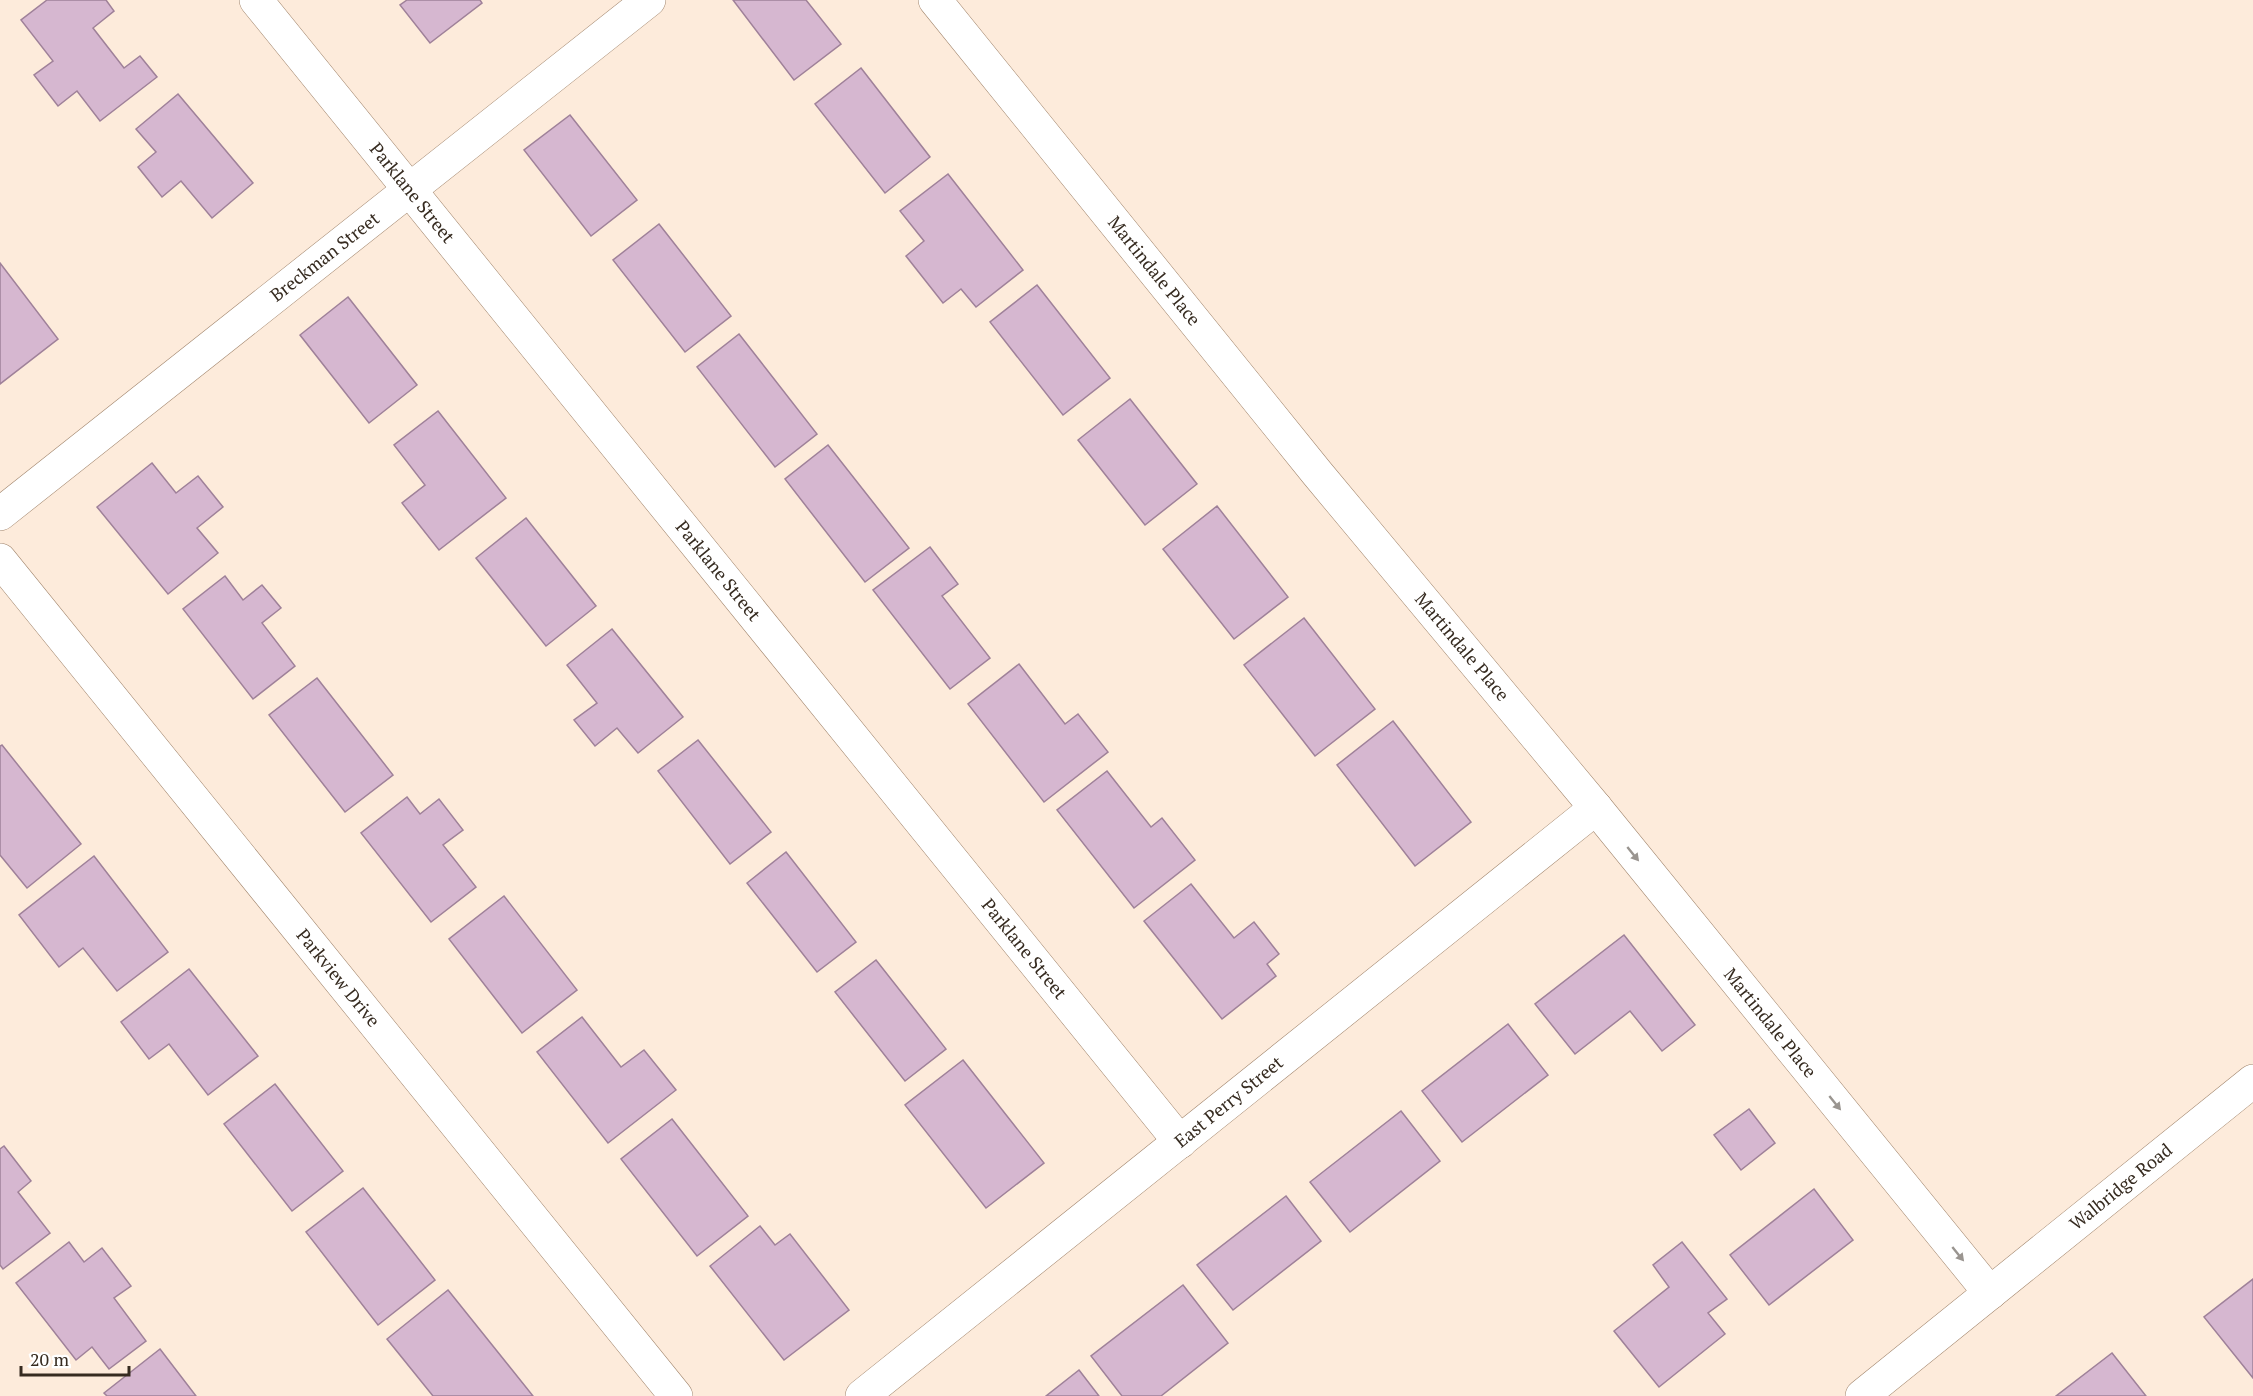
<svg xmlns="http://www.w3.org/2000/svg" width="2253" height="1396" viewBox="0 0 2253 1396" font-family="'PT Serif',serif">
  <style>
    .building { fill: #d6b7d0; stroke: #9f8199; stroke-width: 1.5 }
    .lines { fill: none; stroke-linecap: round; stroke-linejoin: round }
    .street-casing { stroke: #a1856c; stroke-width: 34 }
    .secondary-casing { stroke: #a1856c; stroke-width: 34 }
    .street { stroke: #fff; stroke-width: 33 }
    .secondary { stroke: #fff; stroke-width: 33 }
    .oneway { fill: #9a9590 }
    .labels { text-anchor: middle; stroke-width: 4.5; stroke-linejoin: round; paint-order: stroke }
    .street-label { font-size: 18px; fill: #362b20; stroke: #fff }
  </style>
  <rect width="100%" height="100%" fill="#fdebdb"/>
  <!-- building -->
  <g class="building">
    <polygon points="47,0 106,0 114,11 93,28 124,68 140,56 157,77 100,121 77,91 58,106 34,75 53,61 21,20"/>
    <polygon points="407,0 480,0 482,3 430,43 400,5"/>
    <polygon points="733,0 806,0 841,44 794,80"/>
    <polygon points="861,68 930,157 885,193 815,104"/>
    <polygon points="178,94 253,183 212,218 181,181 162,197 138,167 156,152 136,129"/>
    <polygon points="570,115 637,200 591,236 524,150"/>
    <polygon points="948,174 1023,270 976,307 961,289 943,303 906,256 924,241 900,211"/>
    <polygon points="659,224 731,316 685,352 613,260"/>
    <polygon points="0,263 58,339 0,384"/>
    <polygon points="1037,285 1110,378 1063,415 990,322"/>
    <polygon points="348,297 417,385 369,423 300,335"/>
    <polygon points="739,334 817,434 775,467 697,367"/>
    <polygon points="1130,399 1197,484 1145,525 1078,440"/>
    <polygon points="438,411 506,498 439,550 402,503 425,485 394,445"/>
    <polygon points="828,445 909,548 865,582 785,479"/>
    <polygon points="152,463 176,493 198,476 223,507 197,528 218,553 168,594 97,507"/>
    <polygon points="1217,506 1288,597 1234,639 1163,549"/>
    <polygon points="526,518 596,606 546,646 476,558"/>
    <polygon points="930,547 958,584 942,596 990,658 950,689 873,590"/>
    <polygon points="225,576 243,600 262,585 281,608 262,623 295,666 253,699 183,609"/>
    <polygon points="1304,618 1375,709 1315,756 1244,665"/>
    <polygon points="612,629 683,717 638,753 617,728 595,746 574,720 597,703 567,665"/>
    <polygon points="1019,664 1065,724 1078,714 1108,752 1044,802 968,704"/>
    <polygon points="317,678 393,775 345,812 269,715"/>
    <polygon points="1393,721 1471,822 1415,866 1337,765"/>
    <polygon points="698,740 771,832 730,864 658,771"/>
    <polygon points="2,745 81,844 27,888 0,855 0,746"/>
    <polygon points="1107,771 1151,827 1162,818 1195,860 1134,908 1057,810"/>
    <polygon points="407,797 420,814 439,799 463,830 443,845 476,887 431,922 361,833"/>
    <polygon points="786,852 856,942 817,972 747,883"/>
    <polygon points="94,856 168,952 117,991 83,948 59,967 19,915"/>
    <polygon points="1191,884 1234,938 1254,922 1279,954 1267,964 1276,976 1222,1019 1144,921"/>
    <polygon points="504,896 577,990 522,1033 449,939"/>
    <polygon points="1624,935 1695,1025 1662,1051 1630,1011 1575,1054 1535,1004"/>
    <polygon points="876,960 946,1049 905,1081 835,992"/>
    <polygon points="189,969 258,1056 208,1095 169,1044 149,1059 121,1022"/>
    <polygon points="582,1017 621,1067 644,1050 676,1090 608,1143 537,1052"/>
    <polygon points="1508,1024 1548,1075 1462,1142 1422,1091"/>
    <polygon points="963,1060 1044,1163 986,1208 905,1105"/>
    <polygon points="275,1084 343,1171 292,1211 224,1124"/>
    <polygon points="1749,1109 1775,1143 1741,1170 1714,1135"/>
    <polygon points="1401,1111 1440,1161 1350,1232 1310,1182"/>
    <polygon points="672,1119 748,1216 697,1256 621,1159"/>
    <polygon points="4,1146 31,1181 18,1192 50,1233 3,1269 0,1265 0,1149"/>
    <polygon points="363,1188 435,1280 378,1325 306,1232"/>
    <polygon points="1814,1189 1853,1240 1769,1305 1730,1255"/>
    <polygon points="1286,1196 1321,1241 1233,1310 1197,1265"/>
    <polygon points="760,1226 775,1245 790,1234 849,1310 784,1360 710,1266"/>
    <polygon points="69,1242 84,1262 102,1248 131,1286 114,1298 146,1341 109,1369 92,1347 76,1360 16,1283"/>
    <polygon points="1682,1242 1727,1299 1708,1313 1725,1334 1659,1387 1614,1331 1669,1287 1653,1265"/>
    <polygon points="2253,1279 2253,1378 2204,1317"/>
    <polygon points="1183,1285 1228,1343 1161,1396 1122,1396 1091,1356"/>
    <polygon points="448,1290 533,1396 433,1396 387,1339"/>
    <polygon points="160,1349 196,1396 107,1396 104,1393"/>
    <polygon points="2112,1353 2146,1396 2056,1396"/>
    <polygon points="1079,1370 1099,1396 1046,1396"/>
  </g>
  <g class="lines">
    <!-- street casing -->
    <g class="street-casing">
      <g id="street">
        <polyline points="256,0 1180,1142"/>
        <polyline points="935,0 1317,473 1596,808 1990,1293"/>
        <polyline points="0,514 649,0"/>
        <polyline points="0,560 676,1396"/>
        <polyline points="862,1396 1596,808"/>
      </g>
    </g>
    <!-- secondary casing -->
    <g class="secondary-casing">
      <polyline id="secondary" points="1862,1396 2253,1081"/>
    </g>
    <!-- street -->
    <use href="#street" class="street"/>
    <!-- secondary -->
    <use href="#secondary" class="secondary"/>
  </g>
  <!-- one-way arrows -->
  <defs><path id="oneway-solid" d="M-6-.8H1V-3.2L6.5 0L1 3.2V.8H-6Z" transform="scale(1.5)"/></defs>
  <g class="oneway">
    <use href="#oneway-solid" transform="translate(1633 854) rotate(51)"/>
    <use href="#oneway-solid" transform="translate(1835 1103) rotate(51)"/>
    <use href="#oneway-solid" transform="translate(1958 1254) rotate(51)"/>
  </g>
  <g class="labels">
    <!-- street labels -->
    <g class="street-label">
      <text transform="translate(412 193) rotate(51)" y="6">Parklane Street</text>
      <text transform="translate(325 257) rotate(-38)" y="6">Breckman Street</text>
      <text transform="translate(1154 271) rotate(51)" y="6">Martindale Place</text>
      <text transform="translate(718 571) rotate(51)" y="6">Parklane Street</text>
      <text transform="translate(1462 647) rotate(50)" y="6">Martindale Place</text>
      <text transform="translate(1024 949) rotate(51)" y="6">Parklane Street</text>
      <text transform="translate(338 978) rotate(51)" y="6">Parkview Drive</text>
      <text transform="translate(1770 1023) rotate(51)" y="6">Martindale Place</text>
      <text transform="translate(1229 1102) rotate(-39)" y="6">East Perry Street</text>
      <text transform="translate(2121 1187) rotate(-39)" y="6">Walbridge Road</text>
    </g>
  </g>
  <!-- scale -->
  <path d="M21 1366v9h108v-9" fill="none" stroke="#362b20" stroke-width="3"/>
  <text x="30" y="1366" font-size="18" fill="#362b20" stroke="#ffffff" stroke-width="4.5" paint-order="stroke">20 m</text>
</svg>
